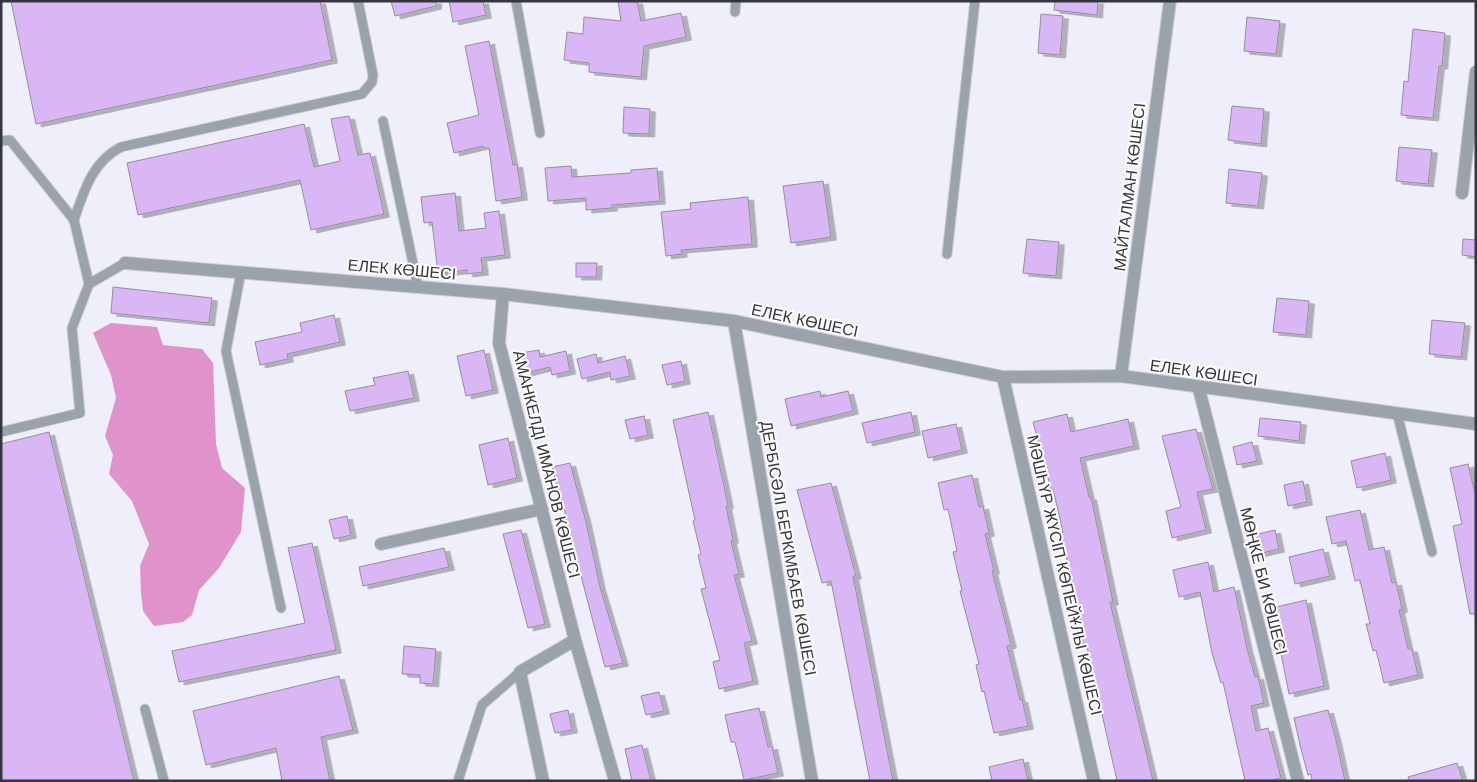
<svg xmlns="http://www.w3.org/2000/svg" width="1477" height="782" viewBox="0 0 1477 782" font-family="Helvetica,sans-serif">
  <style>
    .forest { fill: #e092ca }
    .building { fill: #d9b6f4; stroke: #988aa2; filter: url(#shadow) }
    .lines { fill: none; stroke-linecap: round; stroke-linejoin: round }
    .service-casing { stroke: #c9cad5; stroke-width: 11 }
    .minor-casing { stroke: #c9cad5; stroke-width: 14 }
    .service { stroke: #9aa2ac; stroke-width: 9 }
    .minor { stroke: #9aa2ac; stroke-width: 12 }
    .labels { text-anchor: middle; stroke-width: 4; stroke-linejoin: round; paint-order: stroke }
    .street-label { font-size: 16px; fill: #363641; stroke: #fdfdfd }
  </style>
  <defs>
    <filter id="shadow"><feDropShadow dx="5.5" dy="3" stdDeviation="0" flood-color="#0004"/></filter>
  </defs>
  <rect width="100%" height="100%" fill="#eeeffa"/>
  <!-- forest -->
  <polygon class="forest" points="111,323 157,327 163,345 202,349 213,363 216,444 222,468 245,488 241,532 219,568 199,590 192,615 183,622 154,626 143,611 141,593 140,566 149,544 132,501 109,474 113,455 105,436 116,398 111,375 93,333"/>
  <!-- building -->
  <g class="building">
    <polygon points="11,1 320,1 332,60 36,124"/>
    <polygon points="391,1 436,1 436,6 395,16"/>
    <polygon points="449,1 483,1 486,15 453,22"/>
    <polygon points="618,1 637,1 641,21 681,13 686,37 644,46 641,77 589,72 589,63 564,60 567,32 583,34 584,17 621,21"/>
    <polygon points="1055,1 1098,1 1097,15 1054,10"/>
    <polygon points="1041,14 1063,16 1060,55 1038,53"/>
    <polygon points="1247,17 1280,21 1276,54 1244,51"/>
    <polygon points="1413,29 1445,33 1442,66 1439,66 1433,118 1401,115 1404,81 1408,82"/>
    <polygon points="489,41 513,165 517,164 522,197 496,201 489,148 484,148 483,146 454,153 447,123 479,115 465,46"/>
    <polygon points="1232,106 1264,109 1261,144 1228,140"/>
    <polygon points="624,107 650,109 649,134 623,133"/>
    <polygon points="349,116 358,155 370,153 384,214 311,230 300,180 138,215 127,163 304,124 314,167 340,161 331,119"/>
    <polygon points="1399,147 1432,150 1428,184 1396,181"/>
    <polygon points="571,166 572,177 631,173 631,170 657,168 660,201 612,205 612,208 586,210 586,198 548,201 545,168"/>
    <polygon points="1229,169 1262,173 1258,206 1226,203"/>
    <polygon points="823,181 831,237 791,243 783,186"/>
    <polygon points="455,193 459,231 486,228 484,213 499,211 505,255 481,258 483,272 467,274 467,270 438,274 432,222 424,223 421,197"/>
    <polygon points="748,197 752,244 681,250 682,254 666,256 661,212 691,209 690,203"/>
    <polygon points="1027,239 1059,242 1056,276 1023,273"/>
    <polygon points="1463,239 1476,240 1476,257 1462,255"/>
    <polygon points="576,263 597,263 596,277 576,277"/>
    <polygon points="113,287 212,298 209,323 111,313"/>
    <polygon points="1277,298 1309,301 1306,335 1273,332"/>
    <polygon points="334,315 340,342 287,354 288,359 260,365 255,342 302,332 300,323"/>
    <polygon points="1432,320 1465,323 1461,357 1429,354"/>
    <polygon points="484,350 493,390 466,396 457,356"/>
    <polygon points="539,350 540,357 566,351 570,371 552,375 550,367 526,373 521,353"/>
    <polygon points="596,354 598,363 625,356 630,376 611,380 610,372 582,379 577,359"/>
    <polygon points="681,361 685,381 667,385 662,365"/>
    <polygon points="408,371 414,398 350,411 345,391 375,385 373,378"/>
    <polygon points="820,391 821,397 848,391 853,411 791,426 785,399"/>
    <polygon points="708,412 728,505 726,506 733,540 731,541 739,574 734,575 752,641 744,643 753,681 719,689 713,662 720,660 701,589 706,588 698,555 701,554 693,521 695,520 673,420"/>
    <polygon points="911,412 915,432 867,443 862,423"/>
    <polygon points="1067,414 1071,432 1128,419 1134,446 1080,458 1089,497 1091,497 1113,602 1110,602 1153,781 1117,781 1087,647 1084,648 1078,621 1081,620 1061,533 1063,532 1053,489 1051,489 1033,422"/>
    <polygon points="644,416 648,435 630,439 625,420"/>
    <polygon points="1260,418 1301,422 1299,441 1258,436"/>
    <polygon points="956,424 962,450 928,458 922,431"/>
    <polygon points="1196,429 1213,489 1197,492 1206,530 1172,538 1166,511 1181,507 1162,436"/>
    <polygon points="49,432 134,781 1,781 1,444"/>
    <polygon points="508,438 517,478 488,485 479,445"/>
    <polygon points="1252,442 1257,461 1237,465 1233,447"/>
    <polygon points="1385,453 1391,480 1357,488 1351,461"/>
    <polygon points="570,463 586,522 600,587 623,663 605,667 581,576 579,576 565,512 552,467"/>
    <polygon points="1468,464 1476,498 1476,614 1470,614 1453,526 1462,524 1450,468"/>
    <polygon points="972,475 979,507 983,506 989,533 985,534 994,571 992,571 1011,645 1007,646 1020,700 1022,699 1028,726 994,733 984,691 982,692 976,665 979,664 960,591 962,591 953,552 957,551 948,509 944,510 938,483"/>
    <polygon points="1303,481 1307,502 1288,506 1284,485"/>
    <polygon points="831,483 856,576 853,576 893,781 870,781 831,581 822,583 797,490"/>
    <polygon points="1360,510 1369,550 1384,547 1392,583 1396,582 1402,609 1399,610 1408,649 1412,649 1418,675 1384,683 1376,650 1373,651 1366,624 1370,624 1360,580 1355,581 1346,541 1332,544 1326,517"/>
    <polygon points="347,516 351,535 334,539 329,520"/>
    <polygon points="521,530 545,624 528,628 503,534"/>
    <polygon points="1275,530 1279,549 1258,554 1254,535"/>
    <polygon points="312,543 336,650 179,682 172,651 305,623 288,548"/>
    <polygon points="444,548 449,567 363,586 359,567"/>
    <polygon points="1323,549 1330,576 1295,584 1289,557"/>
    <polygon points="1208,562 1214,592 1234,587 1247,648 1255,677 1258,676 1264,703 1251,706 1256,731 1268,728 1281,778 1269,781 1245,781 1223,682 1221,683 1212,653 1200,592 1179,597 1173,570"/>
    <polygon points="1306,600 1324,686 1289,694 1272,608"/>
    <polygon points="404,646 436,649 433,684 420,683 420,675 402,674"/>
    <polygon points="339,676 353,730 321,737 330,781 282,781 276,748 206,765 193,711"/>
    <polygon points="659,692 664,711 646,715 641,696"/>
    <polygon points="759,708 768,747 772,746 778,773 744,780 735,742 731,742 725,715"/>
    <polygon points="568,710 572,730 555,733 550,714"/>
    <polygon points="1328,710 1336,740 1345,781 1312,781 1311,774 1308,775 1300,745 1294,718"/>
    <polygon points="642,745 651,781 632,781 625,749"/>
    <polygon points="1023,759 1028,781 992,781 989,767"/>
    <polygon points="1457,763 1463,781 1409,781 1408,777"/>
  </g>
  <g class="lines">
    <!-- service casing -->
    <g class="service-casing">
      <g id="service">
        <polyline points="516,1 540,133"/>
        <polyline points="735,12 736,1"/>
        <polyline points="383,121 418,287"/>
        <polyline points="1,141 10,140 74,220 89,284"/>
        <path d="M74,220C84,191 92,162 121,147L362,94L372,82L373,75L358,1"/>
        <polyline points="947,254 975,1"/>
        <polyline points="241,272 226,351 281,608"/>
        <polyline points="1397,413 1432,552"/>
        <polyline points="1,432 80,413 72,328 89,284 125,263"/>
        <polyline points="145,709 164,781"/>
        <polyline points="458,781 482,705 520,672"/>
      </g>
    </g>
    <!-- minor casing -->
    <g class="minor-casing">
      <g id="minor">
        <polyline points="1462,193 1476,72"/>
        <polyline points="125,263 503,294 734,321 1003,377 1121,376 1476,424"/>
        <polyline points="503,294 499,343 575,640 615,781"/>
        <polyline points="734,321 812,781"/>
        <polyline points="1121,376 1170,1"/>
        <polyline points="1003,377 1094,781"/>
        <polyline points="1199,389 1298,781"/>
        <polyline points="381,544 542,509"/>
        <polyline points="543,781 520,672 575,640"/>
      </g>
    </g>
    <!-- service -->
    <use href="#service" class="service"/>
    <!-- minor -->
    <use href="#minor" class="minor"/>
  </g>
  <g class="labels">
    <!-- street labels -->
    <g class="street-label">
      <text transform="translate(1129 187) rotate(-83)" y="6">МАЙТАЛМАН КӨШЕСІ</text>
      <text transform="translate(402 269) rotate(5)" y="6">ЕЛЕК КӨШЕСІ</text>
      <text transform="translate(805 320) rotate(12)" y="6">ЕЛЕК КӨШЕСІ</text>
      <text transform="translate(1204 372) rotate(8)" y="6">ЕЛЕК КӨШЕСІ</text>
      <text transform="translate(547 464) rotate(76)" y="6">АМАНКЕЛДІ ИМАНОВ КӨШЕСІ</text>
      <text transform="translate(789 548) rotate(80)" y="6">ДЕРБІСӘЛІ БЕРКІМБАЕВ КӨШЕСІ</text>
      <text transform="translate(1065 575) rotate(77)" y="6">МӘШҺҮР ЖҮСІП КӨПЕЙҰЛЫ КӨШЕСІ</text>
      <text transform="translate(1264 581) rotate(76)" y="6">МӨҢКЕ БИ КӨШЕСІ</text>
    </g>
  </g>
  <!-- border -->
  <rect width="1477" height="782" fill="none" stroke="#363641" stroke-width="5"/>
</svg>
